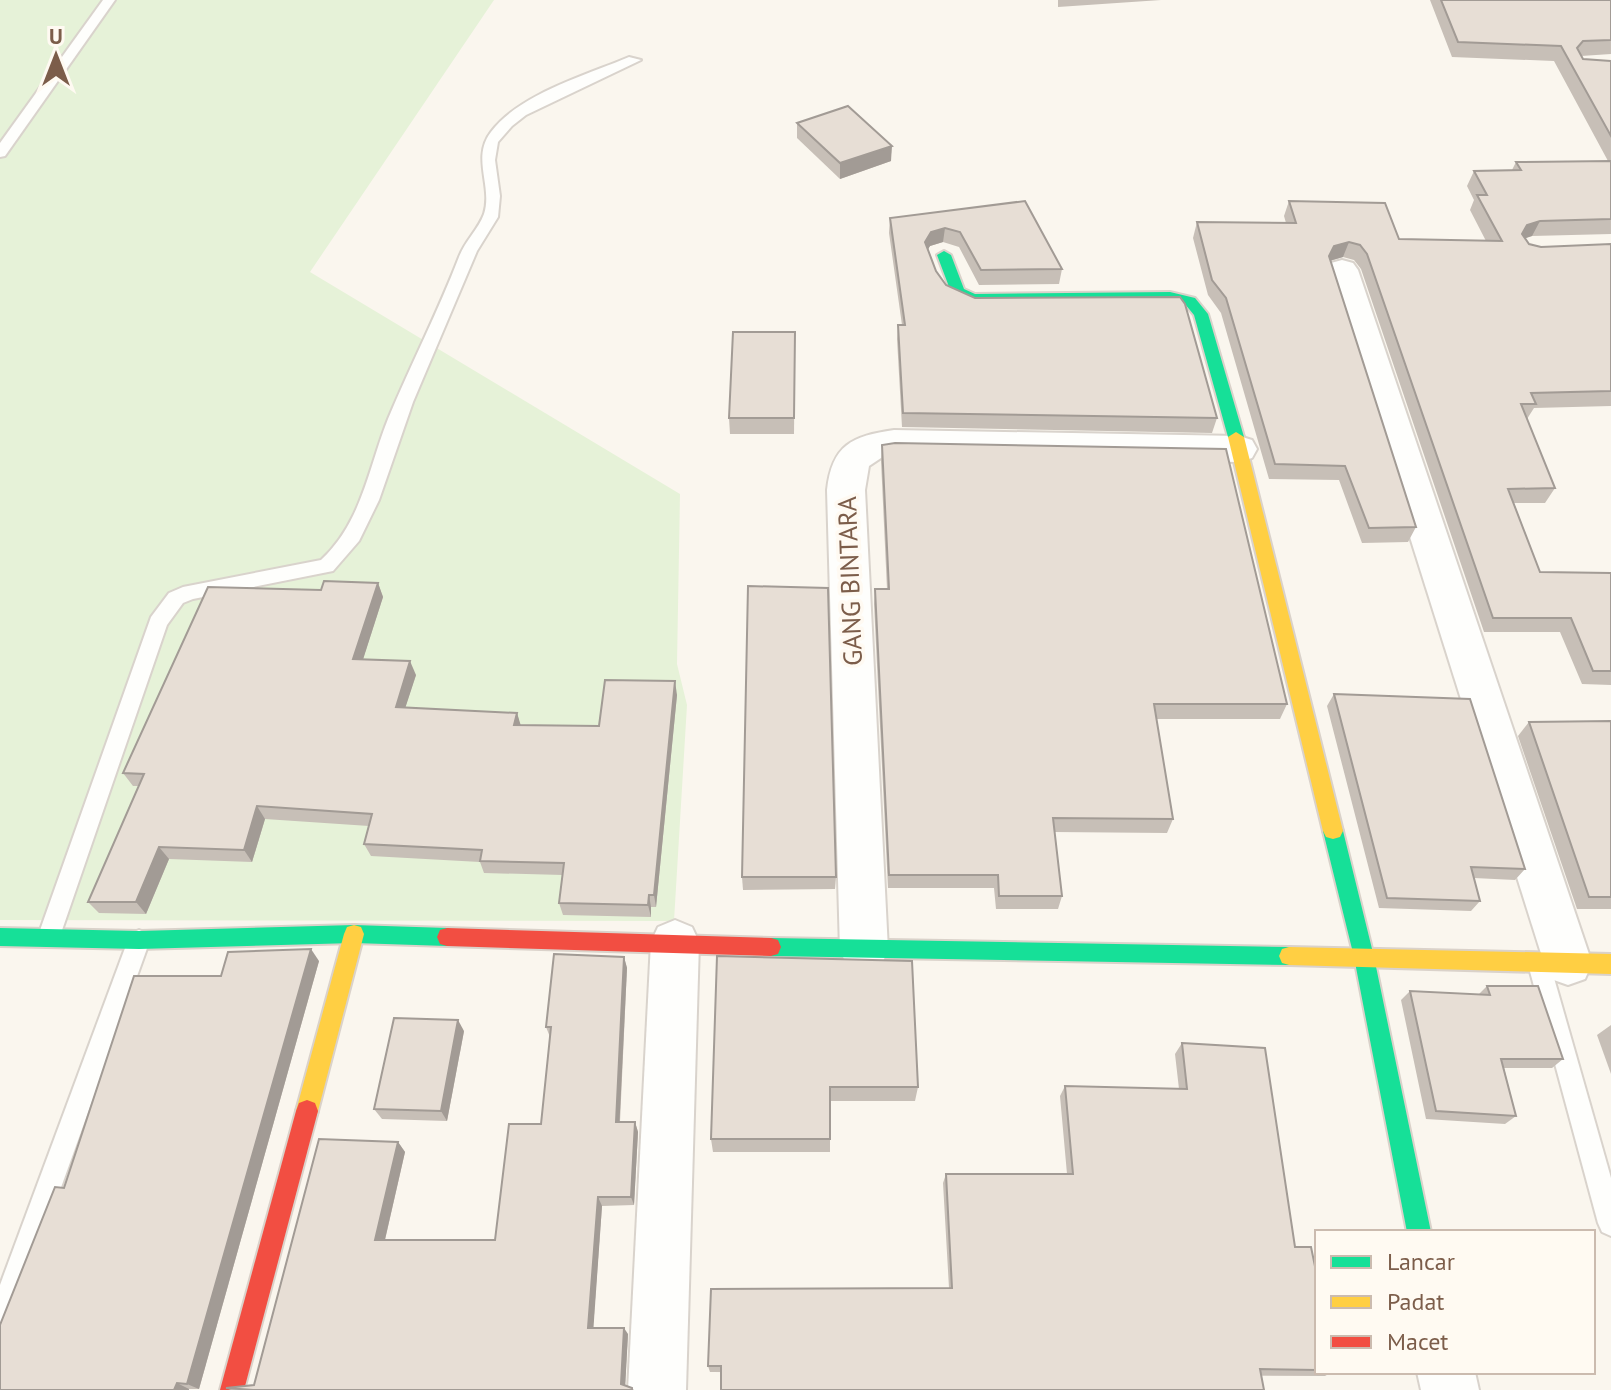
<svg xmlns="http://www.w3.org/2000/svg" width="1611" height="1390" viewBox="0 0 1611 1390" font-family="'PT Sans',sans-serif">
  <style>
    .green { fill: #e6f2d8 }
    .lines { fill: none; stroke-linecap: round; stroke-linejoin: round }
    .lane-casing { stroke: #d9d3cc; stroke-width: 4 }
    .street-casing { stroke: #d9d3cc; stroke-width: 4 }
    .fast-casing { stroke: #dad2ca; stroke-width: 4 }
    .slow-casing { stroke: #dad2ca; stroke-width: 4 }
    .jam-casing { stroke: #dad2ca; stroke-width: 4 }
    .lane { fill: #fefefc; fill-rule: evenodd }
    .street { fill: #fefefc; fill-rule: evenodd }
    .fast { fill: #16e098; fill-rule: evenodd }
    .slow { fill: #ffcf43; fill-rule: evenodd }
    .jam { fill: #f24e42; fill-rule: evenodd }
    .wall { fill: #c7bfb7 }
    .shaded-wall { fill: #a29b95 }
    .building { fill: #e7ded5; stroke: #a29b95; stroke-width: 2 }
    .labels { text-anchor: middle; stroke-width: 7; stroke-linejoin: round; paint-order: stroke }
    .street-label { font-size: 26px; fill: #7c5d4a; stroke: #fffaf2 }
  </style>
  <rect width="100%" height="100%" fill="#faf6ee"/>
  <!-- green -->
  <polygon class="green" points="0,0 494,0 310,272 680,494 677,664 687,705 674,921 0,920"/>
  <g class="lines">
    <!-- lane casing -->
    <g class="lane-casing">
      <g id="lane">
        <polygon points="103,0 115,0 5,156 0,157 0,143"/>
        <path d="M629,57L641,60L526,115L512,126L498,142L495,160L500,196L498,217L477,251L413,402L379,500L359,541L333,571L193,599L183,603L167,625L60,936L57,943L49,946L41,943L38,936L151,617L169,593L183,587L321,560C362,522 368,469 388,419C411,364 438,312 459,257C465,241 478,230 484,214C493,186 471,158 491,132C519,94 587,75 629,57Z"/>
        <polygon points="139,930 147,933 150,940 13,1321 9,1330 0,1334 0,1285 128,940 131,933"/>
        <polygon points="1539,953 1547,956 1550,964 1611,1178 1611,1236 1602,1232 1598,1223 1528,964 1531,956"/>
      </g>
    </g>
    <!-- street casing -->
    <g class="street-casing">
      <g id="street">
        <polygon points="1342,260 1353,263 1358,270 1592,963 1585,979 1568,985 1551,979 1544,963 1326,270 1331,263"/>
        <path d="M894,430L1239,436L1252,440L1257,449L1252,458L1239,462L894,456L881,458L869,466L865,490L888,950L881,966L864,972L847,966L840,950L827,490C832,445 852,436 894,430Z"/>
        <polygon points="675,920 692,927 699,942 686,1390 628,1390 651,942 658,927"/>
        <polygon points="1417,1372 1475,1372 1479,1390 1421,1390"/>
      </g>
    </g>
    <!-- fast casing -->
    <g class="fast-casing">
      <g id="fast">
        <polygon points="944,251 951,255 964,289 975,294 1170,292 1195,298 1208,314 1244,437 1241,441 1236,442 1228,437 1194,315 1185,304 1170,300 973,303 951,292 937,255"/>
        <polygon points="1333,823 1340,825 1343,831 1374,957 1431,1232 1407,1232 1354,957 1323,831 1326,825"/>
        <polygon points="354,925 447,928 454,930 457,937 454,944 447,946 354,943 139,949 0,946 0,928 139,931"/>
        <polygon points="771,938 1289,947 1296,949 1299,956 1296,963 1289,965 771,956 764,954 761,947 764,940"/>
      </g>
    </g>
    <!-- slow casing -->
    <g class="slow-casing">
      <g id="slow">
        <polygon points="1236,432 1244,437 1343,831 1340,837 1333,839 1326,837 1323,831 1228,437"/>
        <polygon points="354,925 361,927 364,934 318,1111 315,1119 307,1122 299,1119 296,1111 344,934 347,927"/>
        <polygon points="1289,947 1611,954 1611,974 1289,965 1282,963 1279,956 1282,949"/>
      </g>
    </g>
    <!-- jam casing -->
    <g class="jam-casing">
      <g id="jam">
        <polygon points="447,928 771,938 778,940 781,947 778,954 771,956 447,946 440,944 437,937 440,930"/>
        <polygon points="307,1100 315,1103 318,1111 244,1390 220,1390 296,1111 299,1103"/>
      </g>
    </g>
    <!-- lane -->
    <use href="#lane" class="lane"/>
    <!-- street -->
    <use href="#street" class="street"/>
    <!-- fast -->
    <use href="#fast" class="fast"/>
    <!-- slow -->
    <use href="#slow" class="slow"/>
    <!-- jam -->
    <use href="#jam" class="jam"/>
  </g>
  <!-- wall -->
  <g class="wall">
    <polygon points="1058,0 1161,0 1058,7"/>
    <polygon points="1430,0 1611,0 1611,54 1581,56 1583,59 1611,61 1611,234 1532,236 1525,238 1529,244 1541,247 1611,244 1611,406 1534,408 1527,419 1555,488 1545,503 1514,503 1540,572 1611,573 1611,685 1582,684 1560,632 1484,632 1361,269 1354,260 1343,257 1330,261 1416,527 1408,542 1362,543 1339,480 1269,479 1221,313 1208,295 1193,238 1197,222 1286,223 1284,216 1289,201 1399,239 1486,241 1470,210 1474,200 1467,186 1474,171 1512,170 1516,162 1608,161 1554,61 1452,57"/>
    <polygon points="797,123 891,161 840,179 797,138"/>
    <polygon points="1025,201 1062,269 1059,284 979,285 959,247 943,242 930,246 928,249 936,271 946,285 1217,418 1212,433 902,427 897,339 898,325 902,325 889,233 890,218"/>
    <polygon points="795,332 794,434 730,434 729,418"/>
    <polygon points="882,445 1287,704 1280,719 1156,719 1173,819 1167,833 1054,832 1062,896 1058,909 996,909 994,888 888,888 874,604 875,589 887,589 881,461"/>
    <polygon points="378,583 383,597 363,659 416,675 405,708 517,713 520,725 599,726 677,695 656,907 651,907 651,917 563,915 559,903 563,875 484,873 480,862 371,856 364,844 369,826 265,819 252,862 169,859 146,914 99,913 88,902 139,786 133,786 123,773 321,590"/>
    <polygon points="1334,694 1525,869 1515,880 1474,878 1480,901 1471,911 1379,908 1327,706"/>
    <polygon points="1611,721 1611,909 1577,909 1518,736 1529,722"/>
    <polygon points="742,877 836,877 835,889 743,890"/>
    <polygon points="717,956 918,1087 915,1101 830,1101 830,1152 713,1152 711,1139"/>
    <polygon points="624,957 627,968 620,1122 635,1122 638,1132 634,1205 602,1206 593,1328 628,1334 625,1385 632,1388 634,1390 231,1390 226,1388 254,1385 398,1142 405,1152 385,1240 495,1240 541,1124 550,1037 546,1027"/>
    <polygon points="319,961 199,1389 0,1390 64,1188 221,976"/>
    <polygon points="1487,986 1563,1059 1552,1068 1504,1068 1516,1116 1505,1124 1426,1119 1401,1000 1410,991 1478,995"/>
    <polygon points="1611,1025 1611,1074 1597,1035"/>
    <polygon points="464,1031 447,1121 382,1119 374,1109"/>
    <polygon points="1182,1043 1295,1247 1317,1276 1317,1372 1332,1372 1325,1376 710,1372 708,1366 949,1288 943,1183 946,1174 1067,1174 1060,1096 1065,1086 1179,1089 1175,1054"/>
  </g>
  <!-- shaded-wall -->
  <g class="shaded-wall">
    <polygon points="892,146 891,161 840,179 840,163"/>
    <polygon points="1540,221 1532,236 1520,240 1522,234 1527,225"/>
    <polygon points="945,228 943,242 930,246 924,256 925,242 931,232"/>
    <polygon points="1349,242 1343,257 1329,261 1329,256 1334,246"/>
    <polygon points="378,583 383,597 359,672 353,659"/>
    <polygon points="410,661 416,675 401,721 396,707"/>
    <polygon points="675,681 677,695 656,907 654,895"/>
    <polygon points="517,713 521,726 514,725"/>
    <polygon points="257,806 265,819 252,862 244,850"/>
    <polygon points="159,847 169,859 146,914 136,902"/>
    <polygon points="649,895 651,907 651,917 648,905"/>
    <polygon points="311,949 319,961 199,1389 187,1384"/>
    <polygon points="624,957 627,968 619,1132 616,1122"/>
    <polygon points="458,1020 464,1031 447,1121 441,1111"/>
    <polygon points="635,1122 638,1132 634,1205 631,1197"/>
    <polygon points="398,1142 405,1152 383,1248 375,1240"/>
    <polygon points="598,1197 602,1206 593,1334 588,1328"/>
    <polygon points="624,1328 628,1334 625,1390 621,1384"/>
    <polygon points="177,1383 189,1389 189,1390 174,1390"/>
  </g>
  <!-- building -->
  <g class="building">
    <polygon points="1441,0 1611,0 1611,40 1583,41 1577,48 1583,59 1611,61 1611,136 1561,46 1458,42"/>
    <polygon points="848,106 892,146 840,163 797,123"/>
    <polygon points="1611,161 1611,219 1540,221 1527,225 1522,234 1529,244 1541,247 1611,244 1611,391 1531,393 1536,404 1521,404 1555,488 1508,489 1540,572 1611,573 1611,671 1593,671 1571,618 1493,618 1367,254 1360,245 1349,242 1334,246 1329,256 1416,527 1369,528 1345,466 1275,464 1226,298 1212,280 1197,222 1296,223 1289,201 1385,203 1399,239 1502,241 1477,195 1487,195 1474,171 1521,170 1516,162"/>
    <polygon points="1025,201 1062,269 981,270 960,232 945,228 931,232 925,242 936,271 946,285 975,298 1180,297 1185,304 1217,418 903,413 898,325 905,325 890,218"/>
    <polygon points="733,332 795,332 794,418 729,418"/>
    <polygon points="895,443 1226,449 1287,704 1154,704 1173,819 1053,818 1062,896 999,896 998,875 889,875 875,589 889,589 882,445"/>
    <polygon points="324,581 378,583 353,659 410,661 396,707 517,713 514,725 599,726 605,680 675,681 654,895 649,895 648,905 559,903 564,863 480,861 482,850 364,844 372,814 257,806 244,850 159,847 136,902 88,902 144,774 123,773 208,587 321,590"/>
    <polygon points="748,586 828,588 836,877 742,877"/>
    <polygon points="1334,694 1470,699 1525,869 1471,867 1480,901 1387,898"/>
    <polygon points="1611,721 1611,897 1589,897 1529,722"/>
    <polygon points="311,949 187,1384 177,1383 174,1390 0,1390 0,1325 55,1187 64,1188 134,976 221,976 228,952"/>
    <polygon points="554,954 624,957 616,1122 635,1122 631,1197 598,1197 588,1328 624,1328 621,1384 632,1388 632,1390 253,1390 226,1388 254,1385 319,1139 398,1142 375,1240 495,1240 509,1124 541,1124 551,1027 546,1027"/>
    <polygon points="717,956 912,961 918,1087 830,1087 830,1139 711,1139"/>
    <polygon points="1487,986 1538,986 1563,1059 1501,1059 1516,1116 1436,1111 1410,991 1490,995"/>
    <polygon points="394,1018 458,1020 441,1111 374,1109"/>
    <polygon points="1182,1043 1265,1048 1295,1247 1311,1247 1317,1276 1317,1370 1260,1369 1264,1390 721,1390 721,1366 708,1366 711,1289 952,1288 946,1174 1073,1174 1065,1086 1187,1089"/>
  </g>
  <g class="labels">
    <!-- street labels -->
    <g class="street-label">
      <text transform="translate(850 581) rotate(-92)" y="9">GANG BINTARA</text>
    </g>
  </g>
  <!-- legend -->
  <rect x="1315" y="1230" width="280" height="144" fill="#fffaf2" stroke="#cbbbaf" stroke-width="2"/>
  <rect x="1331" y="1256" width="40" height="12" fill="#16e098" stroke="#cbbbaf" stroke-width="2"/>
  <text x="1387" y="1270" font-size="24" fill="#7c5d4a">Lancar</text>
  <rect x="1331" y="1296" width="40" height="12" fill="#ffcf43" stroke="#cbbbaf" stroke-width="2"/>
  <text x="1387" y="1310" font-size="24" fill="#7c5d4a">Padat</text>
  <rect x="1331" y="1336" width="40" height="12" fill="#f24e42" stroke="#cbbbaf" stroke-width="2"/>
  <text x="1387" y="1350" font-size="24" fill="#7c5d4a">Macet</text>
  <!-- north arrow -->
  <g transform="translate(56 56)" stroke="#fffaf2" stroke-width="6" paint-order="stroke">
  <path d="M0-6L14 30L0 20L-14 30Z" fill="#7c5d4a"/>
  <text y="-12" font-size="22" font-weight="bold" text-anchor="middle" fill="#7c5d4a">U</text>
  </g>
</svg>
